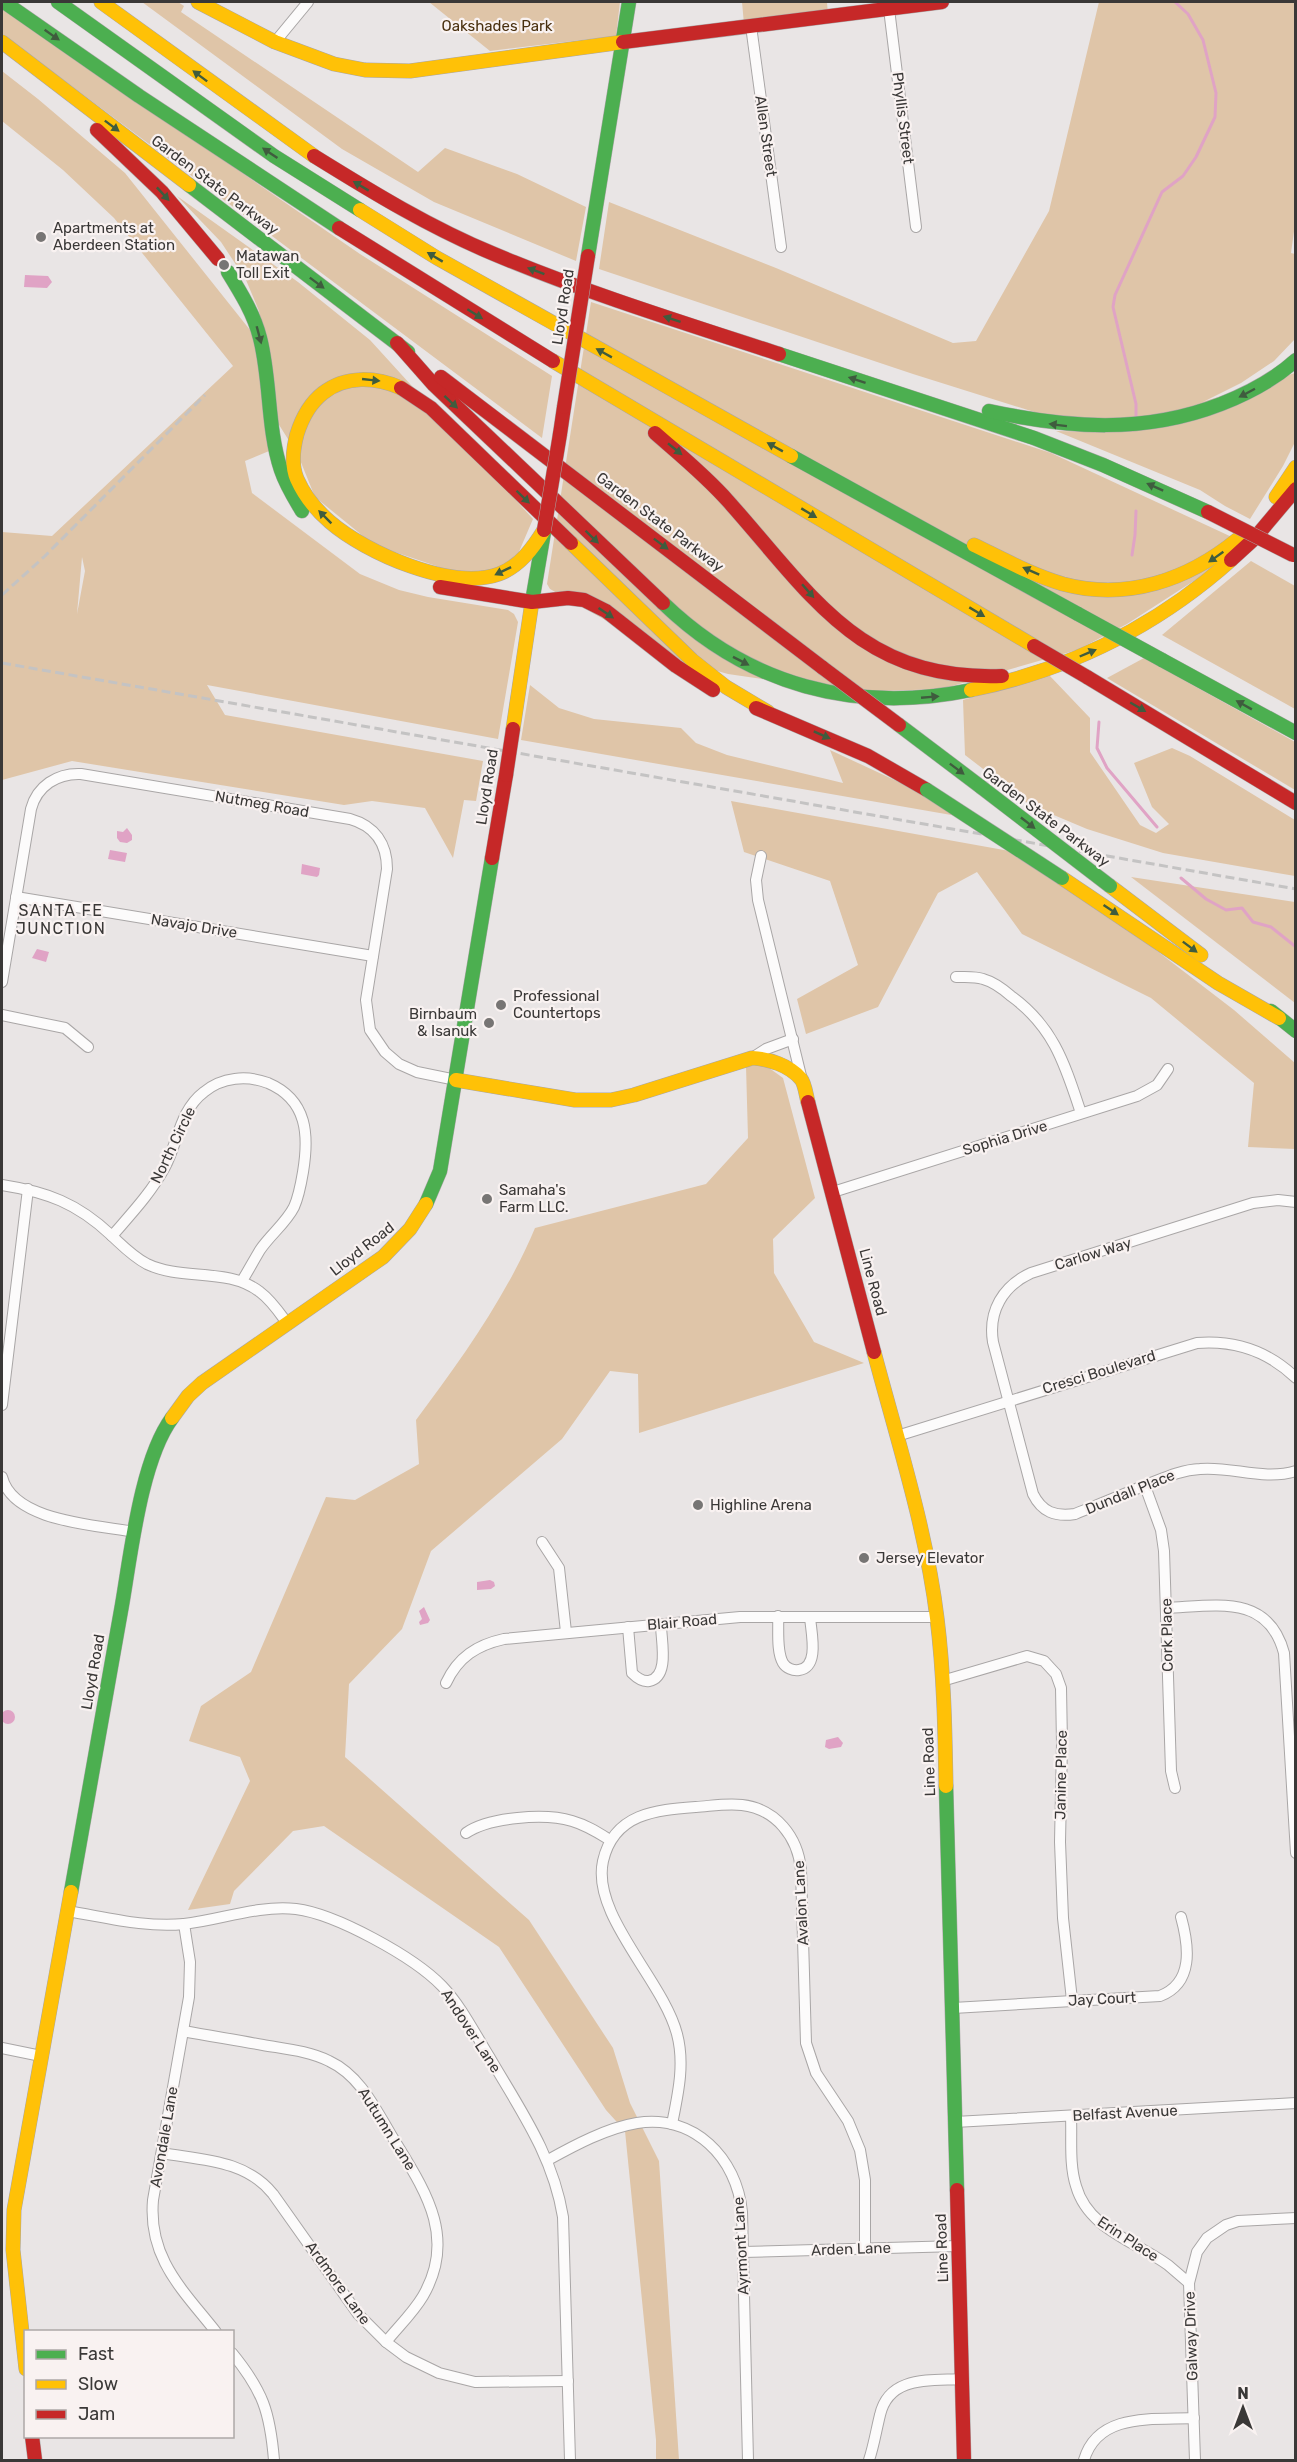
<svg xmlns="http://www.w3.org/2000/svg" width="1297" height="2462" viewBox="0 0 1297 2462" font-family="Rubik,sans-serif">
  <style>
    .green { fill: #dfc5a8; fill-rule: evenodd }
    .water { fill: #e0a3c5 }
    .lines { fill: none; stroke-linecap: round; stroke-linejoin: round }
    .stream { stroke: #e0a3c5; stroke-width: 3 }
    .street-casing { stroke: #a9a6a6; stroke-width: 12 }
    .fast-casing { stroke: #a9a6a6; stroke-width: 15 }
    .slow-casing { stroke: #a9a6a6; stroke-width: 15 }
    .jam-casing { stroke: #a9a6a6; stroke-width: 15 }
    .street { stroke: #fcfbfb; stroke-width: 10 }
    .fast { stroke: #4caf50; stroke-width: 14 }
    .slow { stroke: #ffc107; stroke-width: 14 }
    .jam { stroke: #c62828; stroke-width: 14 }
    .rail { stroke: #c4c3c3; stroke-width: 3; stroke-dasharray: 9 4.5; stroke-linecap: butt }
    .fast-bridge-casing { stroke: #a9a6a6; stroke-width: 15; stroke-linecap: butt }
    .jam-bridge-casing { stroke: #a9a6a6; stroke-width: 15; stroke-linecap: butt }
    .fast-bridge { stroke: #4caf50; stroke-width: 14 }
    .jam-bridge { stroke: #c62828; stroke-width: 14 }
    .oneway { fill: #3f5c3e }
    .poi-dot { fill: #777574; stroke: #f9f2f1; stroke-width: 2 }
    .labels { text-anchor: middle; stroke-width: 4.5; stroke-linejoin: round; paint-order: stroke }
    .park-label { font-size: 15px; fill: #49300f; stroke: #f9f2f1 }
    .street-label { font-size: 15px; fill: #3a3837; stroke: #f9f2f1 }
    .poi-label { font-size: 15px; fill: #3a3837; stroke: #f9f2f1; text-anchor: start }
    .neighbourhood-label { font-size: 16px; letter-spacing: 1.5px; fill: #3a3837; stroke: #f9f2f1 }
  </style>
  <rect width="100%" height="100%" fill="#e9e5e5"/>
  <!-- green -->
  <g class="green">
    <polygon points="142,2 178,2 184,6 181,12 418,172 445,148 517,174 586,207 576,261 434,202 342,149"/>
    <polygon points="429,2 620,2 616,36 490,51"/>
    <polygon points="742,2 827,2 828,16 744,24"/>
    <polygon points="1099,2 1295,2 1296,217 1291,253 1295,254 1295,339 1274,361 1241,383 1199,404 1147,420 1050,417 913,374 599,269 609,202 776,268 953,343 976,341 1049,211"/>
    <polygon points="2,8 360,254 552,376 542,438 2,34"/>
    <path d="M2,71L38,99L125,173L258,340L274,449L245,461L252,493L360,574L399,590L428,597L508,610L514,614L518,622L498,739L207,685L225,715L483,761L476,801L464,800L453,858L425,808L372,801L344,805L72,761L2,780V532L52,536L233,366L114,218L63,170L2,121ZM82,557L85,571L77,614Z"/>
    <polygon points="177,196 298,282 370,340 533,519 518,554 495,571 451,571 374,545 315,497 298,455 276,420 259,311 246,280 221,242"/>
    <polygon points="591,302 1051,453 1234,538 1220,564 1127,624 1077,650 942,689 882,691 812,686 728,674 675,659 550,589 547,584"/>
    <polygon points="1295,373 1295,442 1283,466 1250,519 1225,506 1200,490 1056,431 1106,432"/>
    <polygon points="1251,561 1295,586 1295,709 1162,635"/>
    <polygon points="1144,658 1295,742 1295,790 1107,678"/>
    <polygon points="1049,675 1090,718 1090,752 1140,825 1156,833 1169,824 1152,807 1134,763 1172,748 1190,756 1295,820 1295,876 1163,853 1087,829 1030,805 965,755 963,700"/>
    <polygon points="530,685 559,708 594,719 681,728 696,743 727,755 843,783 830,750 901,783 957,816 521,740"/>
    <polygon points="731,801 1015,852 1058,875 1234,1010 1295,1063 1295,1149 1248,1147 1254,1083 1151,998 1022,934 977,872 938,893 878,1007 806,1034 797,999 858,965 830,881 744,852"/>
    <polygon points="1131,877 1295,902 1295,1003"/>
    <path d="M765,1065L783,1078L815,1198L773,1239L774,1273L814,1342L864,1363L639,1433L638,1374L610,1371L562,1439L431,1551L402,1629L349,1684L345,1757L529,1920L613,2048L630,2103L659,2161L679,2460H656V2440L625,2131L606,2110L499,1947L324,1826L293,1831L234,1891L230,1904L188,1910L250,1781L240,1757L189,1741L201,1706L251,1672L326,1497L355,1500L419,1464L416,1420C461,1360 506,1297 535,1228L706,1184L748,1138L746,1066Z"/>
  </g>
  <!-- water -->
  <g class="water">
    <polygon points="25,275 48,276 52,282 47,288 24,287"/>
    <polygon points="127,828 132,835 132,840 127,843 120,842 117,838 117,831 123,832"/>
    <polygon points="110,850 127,853 125,862 108,859"/>
    <polygon points="302,864 320,868 319,875 317,877 301,874"/>
    <polygon points="37,949 49,952 46,962 32,958"/>
    <polygon points="490,1580 494,1582 495,1586 491,1589 477,1590 477,1582"/>
    <polygon points="424,1607 430,1620 428,1623 420,1625 419,1622 422,1619 419,1611"/>
    <circle cx="8" cy="1717" r="7"/>
    <polygon points="838,1737 843,1743 841,1747 829,1749 825,1747 826,1740"/>
  </g>
  <g class="lines">
    <!-- stream -->
    <g class="stream">
      <polyline points="1136,417 1136,404 1113,307 1115,295 1162,192 1183,176 1196,157 1215,117 1216,93 1203,40 1188,14 1175,2"/>
      <polyline points="1132,555 1135,535 1136,511"/>
      <polyline points="1099,722 1097,748 1107,768 1157,827"/>
      <polyline points="1181,878 1206,899 1226,910 1242,908 1253,922 1271,927 1296,947"/>
    </g>
    <!-- street casing -->
    <g class="street-casing">
      <g id="street">
        <polyline points="889,9 916,227"/>
        <polyline points="751,26 781,247"/>
        <polyline points="275,42 308,2"/>
        <polyline points="761,856 756,880 758,900 802,1080"/>
        <polyline points="16,897 373,956"/>
        <path d="M956,977C964,977 975,976 983,979C994,982 1003,989 1011,996C1054,1027 1065,1065 1081,1113"/>
        <path d="M2,982L31,809C37,786 57,773 81,774L350,819C375,826 387,844 387,869L366,1000L370,1030L385,1052L399,1064L417,1072L456,1080"/>
        <polyline points="2,1015 65,1028 88,1047"/>
        <polyline points="752,1058 766,1049 793,1039"/>
        <path d="M2,1185C47,1192 77,1203 111,1235C123,1246 132,1256 147,1264C182,1281 228,1267 260,1292C271,1300 279,1312 287,1323"/>
        <polyline points="833,1192 1137,1096 1157,1085 1168,1069"/>
        <path d="M1296,1202L1278,1200L1253,1203L1031,1273C1003,1286 988,1311 993,1342L1033,1494C1042,1512 1055,1517 1075,1514C1097,1505 1120,1496 1143,1486C1162,1479 1179,1470 1200,1469C1232,1466 1263,1481 1296,1471"/>
        <path d="M112,1236C131,1214 151,1193 165,1167C178,1142 180,1110 204,1092C222,1077 247,1075 268,1083C308,1100 309,1136 303,1172C301,1184 299,1196 294,1207C286,1223 270,1235 260,1250C254,1260 248,1271 242,1281"/>
        <polyline points="2,1405 28,1189"/>
        <path d="M897,1436L1197,1343C1235,1340 1268,1351 1296,1378"/>
        <path d="M2,1477C13,1522 97,1525 135,1532"/>
        <polyline points="1145,1486 1161,1530 1164,1551 1171,1771 1175,1788"/>
        <polyline points="542,1542 559,1568 566,1632"/>
        <path d="M1166,1608C1215,1606 1268,1593 1284,1653L1296,1853"/>
        <path d="M778,1616C779,1629 776,1651 783,1663C786,1668 793,1671 799,1670C820,1667 811,1632 810,1617"/>
        <path d="M628,1627L632,1673C637,1678 642,1682 649,1681C670,1677 661,1640 661,1625"/>
        <polyline points="942,1681 1027,1656 1044,1661 1056,1674 1061,1688 1062,1744 1060,1842 1063,1918 1072,2000"/>
        <path d="M446,1683C458,1657 477,1645 504,1639L740,1617H937"/>
        <path d="M466,1833C489,1817 545,1813 572,1821C586,1825 597,1832 610,1840"/>
        <path d="M67,1911C105,1917 145,1928 184,1924C221,1920 257,1905 296,1909C336,1914 414,1957 442,1986C462,2007 475,2034 490,2058C521,2111 553,2156 563,2217L570,2460"/>
        <path d="M184,1924L190,1962L189,1997L153,2200C148,2258 182,2289 216,2332"/>
        <path d="M953,2008L1160,1996C1194,1983 1189,1946 1181,1917"/>
        <path d="M183,2031C210,2036 236,2040 263,2045C286,2049 309,2051 329,2061C359,2075 374,2106 390,2133C421,2185 459,2234 423,2296C413,2313 398,2327 386,2342"/>
        <polyline points="2,2048 41,2056"/>
        <path d="M1071,2117C1072,2139 1069,2164 1076,2186C1088,2229 1135,2241 1168,2265C1175,2271 1182,2277 1189,2283"/>
        <polyline points="955,2122 1296,2103"/>
        <path d="M672,2124C678,2094 685,2064 677,2034C663,1980 591,1915 603,1861C614,1813 656,1810 696,1807C711,1806 727,1803 742,1805C776,1809 798,1837 801,1870L806,2043L816,2073L848,2121L860,2150L865,2180V2248"/>
        <path d="M162,2153C202,2160 246,2160 273,2194L358,2314L386,2342L406,2357L439,2373L475,2382L568,2381"/>
        <path d="M548,2160C575,2145 607,2128 637,2123C694,2114 737,2158 742,2212L748,2460"/>
        <polyline points="743,2252 958,2246"/>
        <path d="M232,2353C263,2391 270,2412 274,2460"/>
        <path d="M869,2460C874,2445 876,2431 880,2415C889,2375 931,2381 962,2379"/>
        <path d="M1084,2460C1098,2412 1154,2420 1194,2418"/>
        <polyline points="1195,2460 1189,2283 1197,2252 1207,2238 1226,2225 1238,2221 1296,2218"/>
      </g>
    </g>
    <!-- fast casing -->
    <g class="fast-casing">
      <g id="fast">
        <polyline points="4,2 139,96 339,228"/>
        <polyline points="58,2 274,156 360,210"/>
        <polyline points="189,185 408,352"/>
        <polyline points="588,256 629,2"/>
        <path d="M228,272C241,293 254,314 260,338C271,381 267,428 281,470C286,485 294,498 302,511"/>
        <polyline points="779,354 1034,438 1103,465 1208,512"/>
        <path d="M989,411C1068,428 1144,434 1221,404C1249,393 1274,380 1296,360"/>
        <polyline points="791,456 1078,614"/>
        <polyline points="532,602 544,532"/>
        <path d="M663,603C748,685 855,714 971,690"/>
        <polyline points="1162,660 1296,733"/>
        <polyline points="899,725 981,787"/>
        <polyline points="1271,1011 1296,1031"/>
        <polyline points="426,1204 440,1171 492,858"/>
        <polyline points="946,1786 957,2190"/>
        <path d="M71,1892C88,1797 105,1701 122,1605C131,1553 141,1460 172,1418"/>
      </g>
    </g>
    <!-- slow casing -->
    <g class="slow-casing">
      <g id="slow">
        <polyline points="101,2 314,156"/>
        <polyline points="198,2 275,42 334,64 365,70 410,71 623,42"/>
        <polyline points="2,42 189,185"/>
        <polyline points="360,210 437,258 791,456"/>
        <polyline points="553,361 1034,646"/>
        <path d="M401,388C376,377 346,375 323,393C309,404 302,418 297,434C293,449 291,465 297,479C304,495 316,510 330,522C366,553 452,591 499,574C520,566 533,548 544,530"/>
        <polyline points="1276,497 1296,467"/>
        <polyline points="571,543 692,660 726,687 768,712"/>
        <path d="M974,545C1003,559 1032,575 1063,584C1127,601 1188,580 1238,539"/>
        <path d="M971,690C1068,670 1157,626 1231,560"/>
        <polyline points="513,729 532,602"/>
        <polyline points="1062,878 1218,983 1279,1018"/>
        <polyline points="1110,886 1201,955"/>
        <path d="M456,1080L575,1100H611L634,1095L752,1058C769,1059 789,1065 801,1079C805,1084 806,1095 808,1102"/>
        <path d="M874,1352C897,1439 926,1528 937,1618C944,1674 945,1730 946,1786"/>
        <polyline points="172,1418 188,1396 202,1383 383,1257 410,1229 426,1204"/>
        <polyline points="26,2369 13,2250 14,2210 71,1892"/>
      </g>
    </g>
    <!-- jam casing -->
    <g class="jam-casing">
      <g id="jam">
        <polyline points="623,42 942,2"/>
        <polyline points="97,130 162,192 218,259"/>
        <path d="M314,156C372,192 431,228 494,254C587,293 684,323 779,354"/>
        <polyline points="339,228 553,361"/>
        <polyline points="397,343 434,385 663,603"/>
        <polyline points="441,377 823,668"/>
        <polyline points="401,388 431,408 571,543"/>
        <path d="M655,433C680,455 706,476 728,501C812,595 860,681 1002,676"/>
        <polyline points="560,434 564,407"/>
        <polyline points="1231,560 1254,539 1296,489"/>
        <polyline points="440,587 532,602 568,598 584,600 606,611 676,666 713,690"/>
        <polyline points="1087,677 1296,803"/>
        <polyline points="756,708 868,756 927,790"/>
        <polyline points="492,858 506,775"/>
        <polyline points="808,1102 874,1352"/>
        <polyline points="957,2190 964,2460"/>
        <polyline points="32,2436 35,2460"/>
      </g>
    </g>
    <!-- street -->
    <use href="#street" class="street"/>
    <!-- fast -->
    <use href="#fast" class="fast"/>
    <!-- slow -->
    <use href="#slow" class="slow"/>
    <!-- jam -->
    <use href="#jam" class="jam"/>
    <!-- rail -->
    <g class="rail">
      <polyline points="2,595 45,556 205,395"/>
      <polyline points="2,663 1296,889"/>
    </g>
    <!-- fast-bridge casing -->
    <g class="fast-bridge-casing">
      <g id="fast-bridge">
        <polyline points="1078,614 1162,660"/>
        <polyline points="981,787 1110,886"/>
        <polyline points="927,790 1062,878"/>
      </g>
    </g>
    <!-- jam-bridge casing -->
    <g class="jam-bridge-casing">
      <g id="jam-bridge">
        <polyline points="564,407 588,256"/>
        <polyline points="1208,512 1293,555"/>
        <polyline points="544,530 560,434"/>
        <polyline points="1034,646 1087,677"/>
        <polyline points="823,668 899,725"/>
        <polyline points="506,775 513,729"/>
      </g>
    </g>
    <!-- fast-bridge -->
    <use href="#fast-bridge" class="fast-bridge"/>
    <!-- jam-bridge -->
    <use href="#jam-bridge" class="jam-bridge"/>
  </g>
  <!-- one-way arrows -->
  <defs><path id="oneway-solid" d="M-6-.8H1V-3.2L6.5 0L1 3.2V.8H-6Z" transform="scale(1.5)"/></defs>
  <g class="oneway">
    <use href="#oneway-solid" transform="translate(52 35) rotate(35)"/>
    <use href="#oneway-solid" transform="translate(200 76) rotate(-143)"/>
    <use href="#oneway-solid" transform="translate(112 126) rotate(37)"/>
    <use href="#oneway-solid" transform="translate(270 153) rotate(-146)"/>
    <use href="#oneway-solid" transform="translate(361 186) rotate(-149)"/>
    <use href="#oneway-solid" transform="translate(163 194) rotate(47)"/>
    <use href="#oneway-solid" transform="translate(435 257) rotate(-149)"/>
    <use href="#oneway-solid" transform="translate(536 271) rotate(-159)"/>
    <use href="#oneway-solid" transform="translate(317 283) rotate(37)"/>
    <use href="#oneway-solid" transform="translate(475 314) rotate(32)"/>
    <use href="#oneway-solid" transform="translate(672 319) rotate(-162)"/>
    <use href="#oneway-solid" transform="translate(259 335) rotate(75)"/>
    <use href="#oneway-solid" transform="translate(604 353) rotate(-151)"/>
    <use href="#oneway-solid" transform="translate(371 380) rotate(6)"/>
    <use href="#oneway-solid" transform="translate(857 380) rotate(-162)"/>
    <use href="#oneway-solid" transform="translate(1247 393) rotate(152)"/>
    <use href="#oneway-solid" transform="translate(451 402) rotate(43)"/>
    <use href="#oneway-solid" transform="translate(1058 425) rotate(-173)"/>
    <use href="#oneway-solid" transform="translate(775 447) rotate(-151)"/>
    <use href="#oneway-solid" transform="translate(675 449) rotate(39)"/>
    <use href="#oneway-solid" transform="translate(1155 487) rotate(-156)"/>
    <use href="#oneway-solid" transform="translate(523 497) rotate(44)"/>
    <use href="#oneway-solid" transform="translate(809 513) rotate(31)"/>
    <use href="#oneway-solid" transform="translate(325 517) rotate(-135)"/>
    <use href="#oneway-solid" transform="translate(592 537) rotate(44)"/>
    <use href="#oneway-solid" transform="translate(661 544) rotate(37)"/>
    <use href="#oneway-solid" transform="translate(1216 557) rotate(145)"/>
    <use href="#oneway-solid" transform="translate(503 571) rotate(154)"/>
    <use href="#oneway-solid" transform="translate(1031 571) rotate(-156)"/>
    <use href="#oneway-solid" transform="translate(808 591) rotate(49)"/>
    <use href="#oneway-solid" transform="translate(977 612) rotate(31)"/>
    <use href="#oneway-solid" transform="translate(606 613) rotate(34)"/>
    <use href="#oneway-solid" transform="translate(1088 653) rotate(-23)"/>
    <use href="#oneway-solid" transform="translate(741 661) rotate(27)"/>
    <use href="#oneway-solid" transform="translate(930 697) rotate(-5)"/>
    <use href="#oneway-solid" transform="translate(1244 705) rotate(-151)"/>
    <use href="#oneway-solid" transform="translate(1138 707) rotate(30)"/>
    <use href="#oneway-solid" transform="translate(822 735) rotate(24)"/>
    <use href="#oneway-solid" transform="translate(957 769) rotate(37)"/>
    <use href="#oneway-solid" transform="translate(1028 823) rotate(38)"/>
    <use href="#oneway-solid" transform="translate(1111 910) rotate(34)"/>
    <use href="#oneway-solid" transform="translate(1190 947) rotate(37)"/>
  </g>
  <!-- markers -->
  <g class="poi-dot">
    <circle cx="41" cy="237" r="6"/>
    <circle cx="224" cy="265" r="6"/>
    <circle cx="501" cy="1005" r="6"/>
    <circle cx="489" cy="1023" r="6"/>
    <circle cx="487" cy="1199" r="6"/>
    <circle cx="698" cy="1505" r="6"/>
    <circle cx="864" cy="1558" r="6"/>
  </g>
  <g class="labels">
    <!-- park labels -->
    <g class="park-label">
      <text x="497" y="31">Oakshades Park</text>
    </g>
    <!-- street labels -->
    <g class="street-label">
      <text transform="translate(903 118) rotate(83)" y="5">Phyllis Street</text>
      <text transform="translate(766 136) rotate(82)" y="5">Allen Street</text>
      <text transform="translate(215 185) rotate(37)" y="5">Garden State Parkway</text>
      <text transform="translate(563 307) rotate(-81)" y="5">Lloyd Road</text>
      <text transform="translate(660 522) rotate(37)" y="5">Garden State Parkway</text>
      <text transform="translate(487 787) rotate(-81)" y="5">Lloyd Road</text>
      <text transform="translate(262 804) rotate(10)" y="5">Nutmeg Road</text>
      <text transform="translate(1046 817) rotate(37)" y="5">Garden State Parkway</text>
      <text transform="translate(194 926) rotate(9)" y="5">Navajo Drive</text>
      <text transform="translate(1005 1138) rotate(-17)" y="5">Sophia Drive</text>
      <text transform="translate(173 1145) rotate(-64)" y="5">North Circle</text>
      <text transform="translate(362 1249) rotate(-38)" y="5">Lloyd Road</text>
      <text transform="translate(1093 1254) rotate(-17)" y="5">Carlow Way</text>
      <text transform="translate(873 1282) rotate(75)" y="5">Line Road</text>
      <text transform="translate(1099 1372) rotate(-17)" y="5">Cresci Boulevard</text>
      <text transform="translate(1130 1492) rotate(-22)" y="5">Dundall Place</text>
      <text transform="translate(682 1622) rotate(-5)" y="5">Blair Road</text>
      <text transform="translate(1167 1635) rotate(-91)" y="5">Cork Place</text>
      <text transform="translate(93 1672) rotate(-80)" y="5">Lloyd Road</text>
      <text transform="translate(929 1762) rotate(-92)" y="5">Line Road</text>
      <text transform="translate(1061 1775) rotate(-89)" y="5">Janine Place</text>
      <text transform="translate(801 1903) rotate(-93)" y="5">Avalon Lane</text>
      <text transform="translate(1102 1999) rotate(-3)" y="5">Jay Court</text>
      <text transform="translate(471 2031) rotate(57)" y="5">Andover Lane</text>
      <text transform="translate(1125 2113) rotate(-3)" y="5">Belfast Avenue</text>
      <text transform="translate(387 2129) rotate(58)" y="5">Autumn Lane</text>
      <text transform="translate(164 2137) rotate(-80)" y="5">Avondale Lane</text>
      <text transform="translate(1128 2239) rotate(33)" y="5">Erin Place</text>
      <text transform="translate(741 2246) rotate(-93)" y="5">Ayrmont Lane</text>
      <text transform="translate(942 2248) rotate(-92)" y="5">Line Road</text>
      <text transform="translate(851 2249) rotate(-2)" y="5">Arden Lane</text>
      <text transform="translate(338 2283) rotate(54)" y="5">Ardmore Lane</text>
      <text transform="translate(1191 2336) rotate(-92)" y="5">Galway Drive</text>
    </g>
    <!-- poi labels -->
    <g class="poi-label">
      <text x="53" y="233">Apartments at<tspan x="53" dy="17">Aberdeen Station</tspan></text>
      <text x="236" y="261">Matawan<tspan x="236" dy="17">Toll Exit</tspan></text>
      <text x="513" y="1001">Professional<tspan x="513" dy="17">Countertops</tspan></text>
      <text x="477" y="1019" text-anchor="end">Birnbaum<tspan x="477" dy="17">&amp; Isanuk</tspan></text>
      <text x="499" y="1195">Samaha's<tspan x="499" dy="17">Farm LLC.</tspan></text>
      <text x="710" y="1510">Highline Arena</text>
      <text x="876" y="1563">Jersey Elevator</text>
    </g>
    <!-- neighbourhood labels -->
    <g class="neighbourhood-label">
      <text x="61" y="916">SANTA FE<tspan x="61" dy="18">JUNCTION</tspan></text>
    </g>
  </g>
  <!-- border -->
  <rect width="1297" height="2462" fill="none" stroke="#3a3837" stroke-width="6"/>
  <!-- legend -->
  <rect x="24" y="2330" width="210" height="108" fill="#f9f2f1" stroke="#ada8a7" stroke-width="1.5"/>
  <rect x="36" y="2350" width="30" height="9" fill="#4caf50" stroke="#ada8a7" stroke-width="1.5"/>
  <text x="78" y="2360" font-size="18" fill="#3a3837">Fast</text>
  <rect x="36" y="2380" width="30" height="9" fill="#ffc107" stroke="#ada8a7" stroke-width="1.5"/>
  <text x="78" y="2390" font-size="18" fill="#3a3837">Slow</text>
  <rect x="36" y="2410" width="30" height="9" fill="#c62828" stroke="#ada8a7" stroke-width="1.5"/>
  <text x="78" y="2420" font-size="18" fill="#3a3837">Jam</text>
  <!-- north arrow -->
  <g transform="translate(1243 2408)" stroke="#f9f2f1" stroke-width="4.5" paint-order="stroke">
  <path d="M0-4.5L10 22L0 15L-10 22Z" fill="#3a3837"/>
  <text y="-9" font-size="16" font-weight="bold" text-anchor="middle" fill="#3a3837">N</text>
  </g>
</svg>
